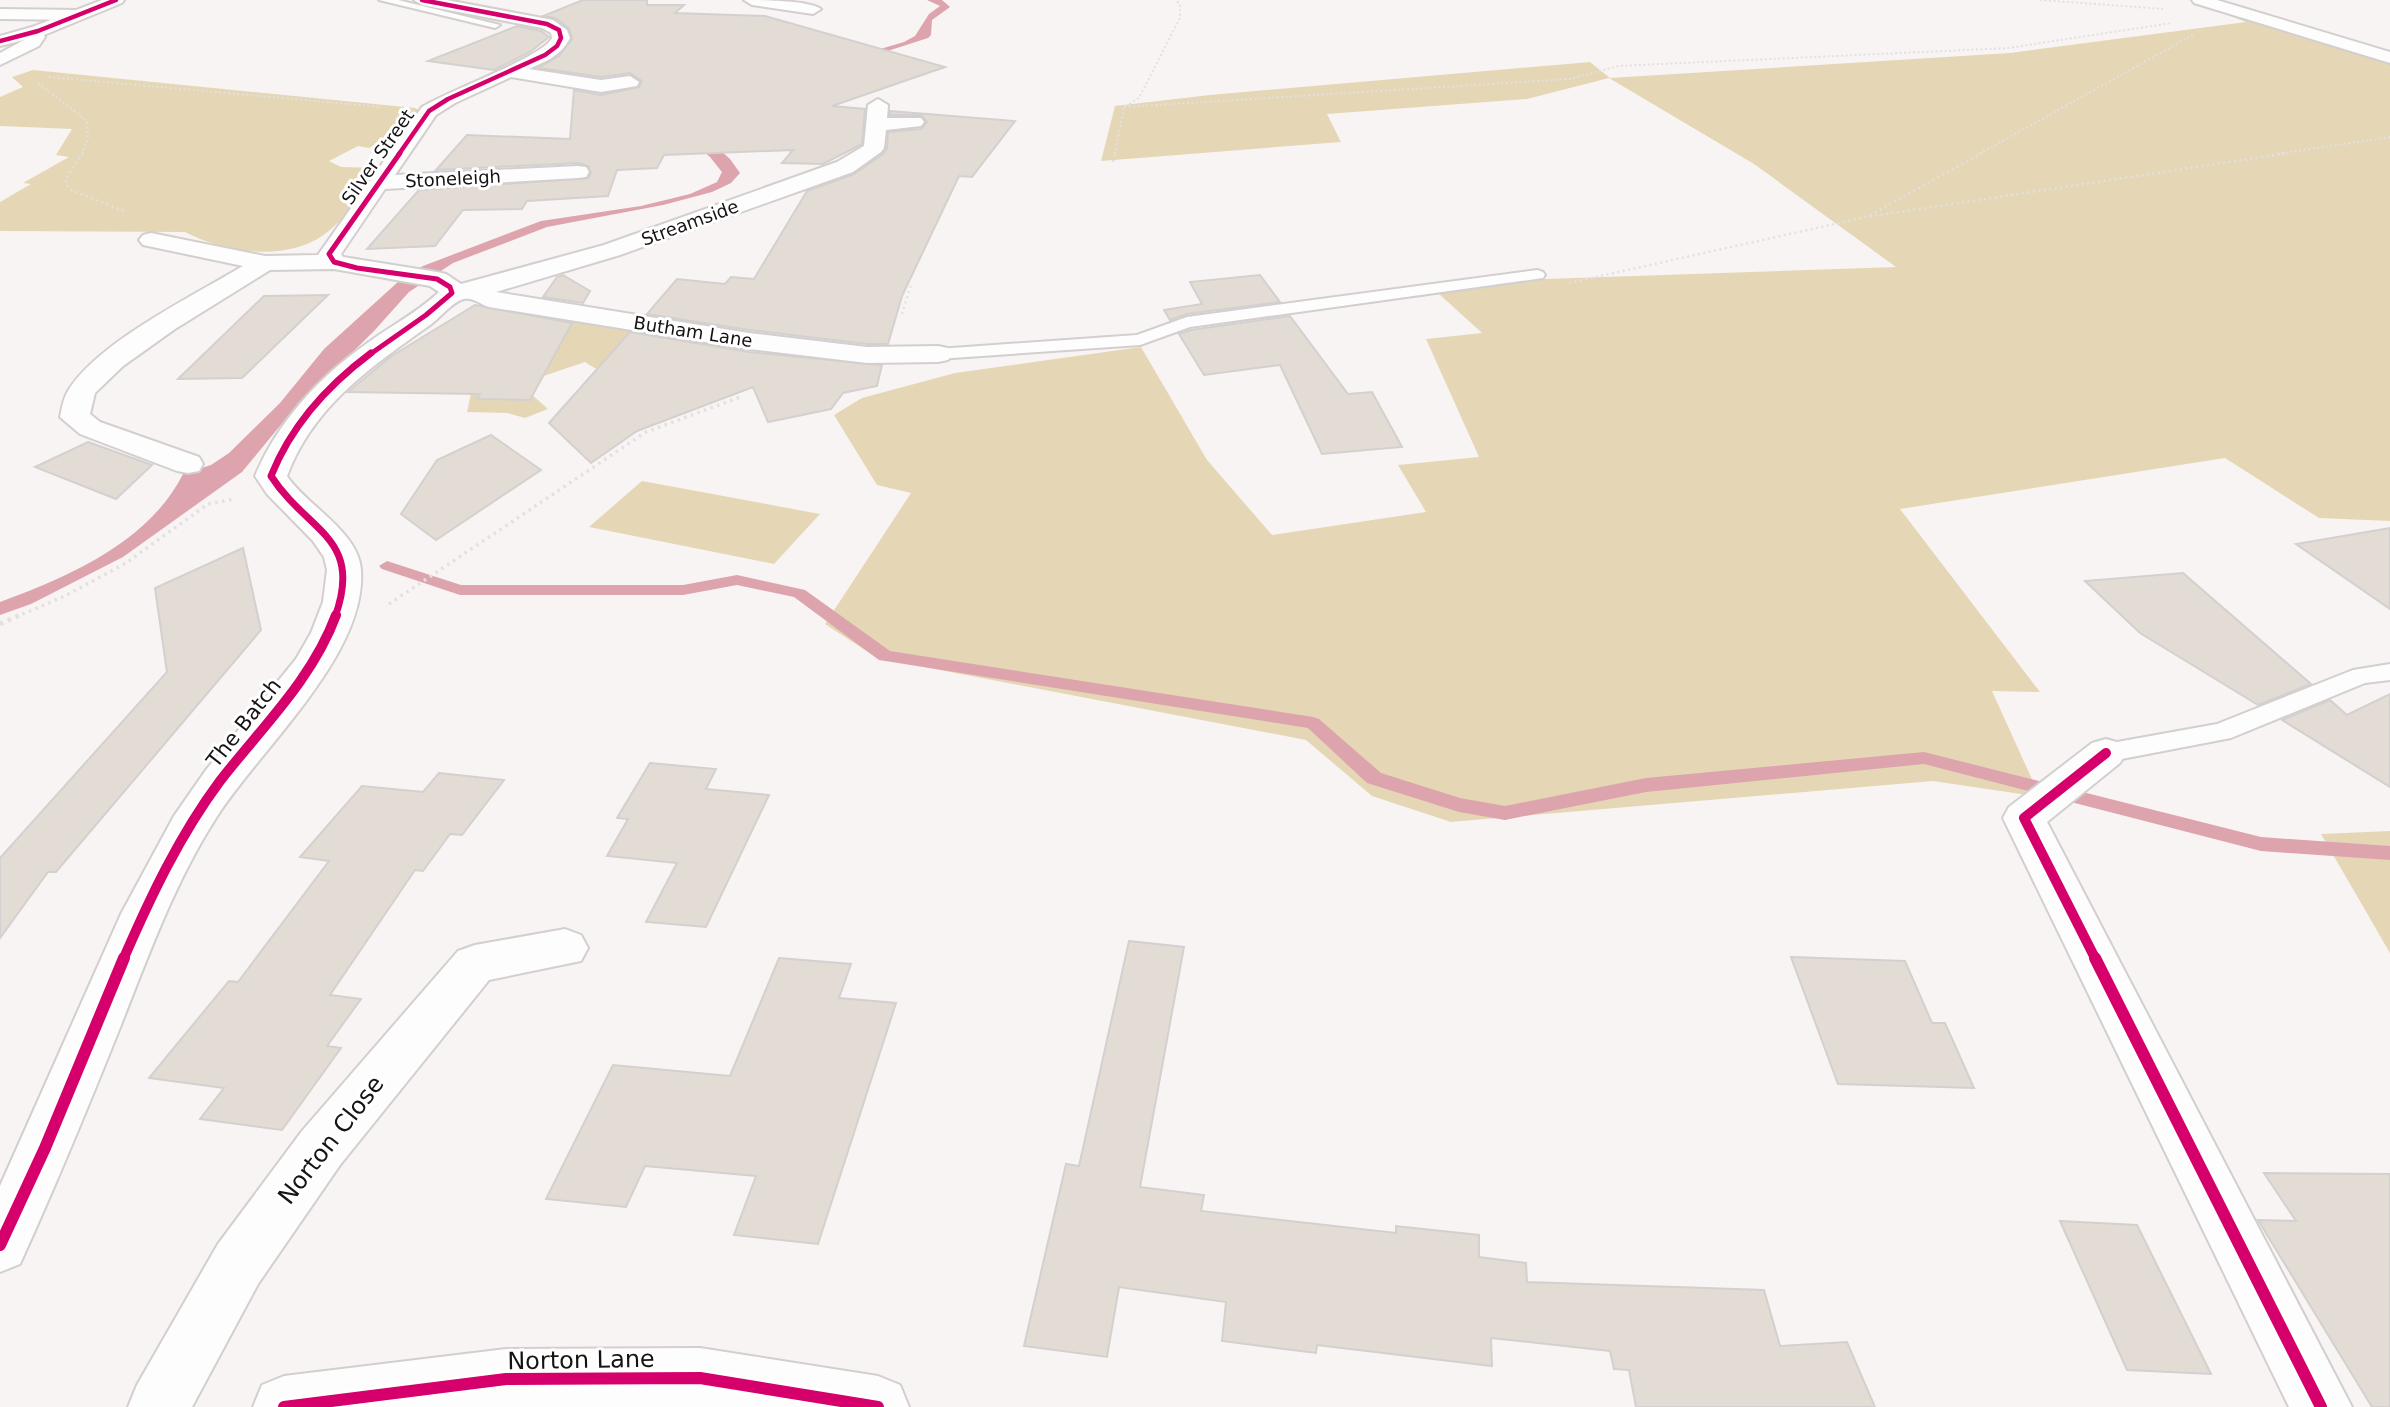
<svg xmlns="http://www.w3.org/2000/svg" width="2390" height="1407" viewBox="0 0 2390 1407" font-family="'DejaVu Sans',sans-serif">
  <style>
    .green { fill: #e5d7b5 }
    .water { fill: #dda4ae }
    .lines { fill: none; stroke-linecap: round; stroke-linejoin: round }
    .stream { fill: #dda4ae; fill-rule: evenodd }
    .building { fill: #e3dcd4; stroke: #d3d0cf; stroke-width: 2 }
    .lane-casing { stroke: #d2cfce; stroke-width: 4 }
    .street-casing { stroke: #d2cfce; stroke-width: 4 }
    .secondary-casing { stroke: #d2cfce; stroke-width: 4 }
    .path-far3 { stroke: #e2e0e0; stroke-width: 2; stroke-dasharray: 2 2.5; stroke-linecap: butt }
    .path-far2 { stroke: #e2e0e0; stroke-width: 2.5; stroke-dasharray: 2 3.5; stroke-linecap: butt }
    .path-far1 { stroke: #e2e0e0; stroke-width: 3.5; stroke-dasharray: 2.5 4.5; stroke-linecap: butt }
    .path { stroke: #e2e0e0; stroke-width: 4.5; stroke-dasharray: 3.5 5; stroke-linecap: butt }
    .lane { fill: #fefdfd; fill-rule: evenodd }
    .street { fill: #fefdfd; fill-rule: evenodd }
    .secondary { fill: #fefdfd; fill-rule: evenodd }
    .cycleway-far4-casing { stroke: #fff; stroke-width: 6 }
    .cycleway-far3-casing { stroke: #fff; stroke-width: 8 }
    .cycleway-far2-casing { stroke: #fff; stroke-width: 10 }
    .cycleway-far1-casing { stroke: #fff; stroke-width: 14 }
    .cycleway-casing { stroke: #fff; stroke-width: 17 }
    .cycleway-far4 { stroke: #d6006c; stroke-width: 4.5 }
    .cycleway-far3 { stroke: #d6006c; stroke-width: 5 }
    .cycleway-far2 { stroke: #d6006c; stroke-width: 7 }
    .cycleway-far1 { stroke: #d6006c; stroke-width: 10 }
    .cycleway { stroke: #d6006c; stroke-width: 12 }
    .labels { text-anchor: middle; stroke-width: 6; stroke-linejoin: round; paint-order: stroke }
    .far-street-label { font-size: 18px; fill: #161413; stroke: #fff }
    .street-label { font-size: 21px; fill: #161413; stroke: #fff }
    .near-street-label { font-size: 24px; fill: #161413; stroke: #fff }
  </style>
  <rect width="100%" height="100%" fill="#f8f4f3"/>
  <!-- green -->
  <g class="green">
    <polygon points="2234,3 2390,52 2390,521 2319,518 2225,458 1900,509 2040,692 1992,691 2040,797 1933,781 1451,822 1372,796 1306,740 877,658 825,624 911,493 877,485 834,415 862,398 955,373 1141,347 1207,460 1272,535 1426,512 1398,465 1479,457 1426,339 1482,333 1427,283 1896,267 1754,164 1609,78 1527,99 1327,114 1341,142 1101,161 1115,106 1210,95 1590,62 1610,78 2010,53 2246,22 2202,5"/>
    <path d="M33,70L415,108L420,111L404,136L392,135L369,148L358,146L329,161L341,167L382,168C366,188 350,213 330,230C292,263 226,254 185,232L0,231V202L31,184L23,183L69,157L56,155L72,129L0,126V97L23,87L12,77Z"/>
    <path d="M516,310L721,344C680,361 626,392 585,362L520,384L548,409L525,418L507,413L467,412L479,356Z"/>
    <polygon points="642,481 820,514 774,564 589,527"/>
    <polygon points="2390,831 2390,953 2321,834"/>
  </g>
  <!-- water -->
  <path class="water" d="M927,0H942L950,7L932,20L931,35L928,38L875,55L711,142L730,159L740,173L731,183L712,192L663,205L547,227L453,263L409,292L374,331L289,415L242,472L123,557L31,604L0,615V602C68,577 149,542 183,474L211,465L229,453L280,403L324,349L399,281L423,266L541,221L641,206L690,194L717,182L722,172L710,157L670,123L853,57L904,42L915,36L929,14L940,6Z"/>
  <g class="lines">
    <!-- stream -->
    <polygon class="stream" points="387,561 461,585 683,585 737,575 805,590 890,651 1313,717 1319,719 1381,773 1460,798 1505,806 1646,778 1924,752 2261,837 2390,846 2390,860 2261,851 1924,764 1646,792 1505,820 1459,812 1367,783 1308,728 879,660 794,597 737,585 683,595 460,595 382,569 379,566"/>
  </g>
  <!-- building -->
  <g class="building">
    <polygon points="583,0 647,0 647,5 684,5 675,13 765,16 945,67 832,106 865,109 862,144 823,164 782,163 793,150 664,155 657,168 617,170 608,196 527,201 522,209 463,210 435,246 367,249 419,190 588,178 591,173 588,166 578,163 436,170 467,135 570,139 574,90 601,95 639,87 642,81 630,73 601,77 538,68 559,56 572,39 569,28 555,18 543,16"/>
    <polygon points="517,26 541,31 549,37 530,52 494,70 428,61"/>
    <polygon points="890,111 1015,121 972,177 959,176 902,296 888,344 867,344 749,330 647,314 677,279 725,284 731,277 754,279 807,191 854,174 883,154 887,148 888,132 921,129 927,122 921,115 890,115"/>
    <polygon points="563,275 590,291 583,303 543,297 557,277"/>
    <polygon points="1260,275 1280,302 1187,314 1170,320 1164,310 1202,304 1190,282"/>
    <polygon points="328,295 242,378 178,379 264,296"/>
    <polygon points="475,305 572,323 530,400 477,399 480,394 348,392 390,357"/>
    <polygon points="1290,316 1348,394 1372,392 1402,447 1322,454 1280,365 1204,375 1179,334 1191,330"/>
    <polygon points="630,332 749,352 882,365 877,386 843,393 831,409 768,422 753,387 637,431 591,463 549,423"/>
    <polygon points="491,435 541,470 436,540 401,514 437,460"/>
    <polygon points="88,442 152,465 116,499 35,467"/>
    <polygon points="2390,528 2390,609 2296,544"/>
    <polygon points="243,548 261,630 56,872 48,872 0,938 0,858 167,672 155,588"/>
    <polygon points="2183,573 2311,684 2258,705 2140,633 2085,581"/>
    <polygon points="2390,694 2390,787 2282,720 2330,700 2347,715"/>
    <polygon points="650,763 716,769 706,789 769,795 706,927 646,922 677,863 607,856 628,819 617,818"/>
    <polygon points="439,773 504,780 462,835 450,834 423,871 415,870 330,995 361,999 327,1046 341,1048 282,1130 200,1119 224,1088 149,1078 229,981 238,982 329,861 300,857 362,786 423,792"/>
    <polygon points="1129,941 1184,947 1140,1187 1204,1195 1201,1211 1396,1233 1396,1226 1479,1235 1479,1257 1526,1263 1527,1282 1764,1290 1780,1346 1847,1342 1875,1407 1636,1407 1629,1370 1614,1369 1610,1351 1491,1338 1492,1366 1317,1345 1316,1353 1222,1341 1226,1302 1119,1287 1107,1357 1024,1346 1066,1164 1079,1166"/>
    <polygon points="1791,957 1905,961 1932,1023 1945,1023 1974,1088 1838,1084"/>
    <polygon points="779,958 851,964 839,998 896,1003 818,1244 734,1235 756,1176 645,1166 626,1207 546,1199 613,1065 730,1076"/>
    <polygon points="2264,1173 2390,1174 2390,1407 2372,1407 2258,1220 2296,1221"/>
    <polygon points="2060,1221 2137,1225 2211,1374 2127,1370"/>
  </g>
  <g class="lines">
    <!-- lane casing -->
    <g class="lane-casing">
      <g id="lane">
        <polygon points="379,0 398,0 500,25 495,28"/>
        <polygon points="1537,270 1543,272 1545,275 1543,278 1190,327 1140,345 938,359 929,354 938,349 1137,335 1187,317"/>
        <polygon points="2390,664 2390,680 2365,683 2231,738 2106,762 2097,759 2093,753 2097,747 2106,744 2217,724 2353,670"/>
      </g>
    </g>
    <!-- street casing -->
    <g class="street-casing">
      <g id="street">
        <path d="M414,0H447L553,20L567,30L570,38C561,56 546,61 529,69L601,80L630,76L639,82L637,86L601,92L511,77L455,103L436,115L395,175L578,166L586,167L589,172L586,177L578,178L385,189L341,254L343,257L437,272L446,274L461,284L604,245L837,162L864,146L868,105L878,99L888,105L887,118H921L924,122L921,126L886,130L884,148L881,152L853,172L620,255L496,292L749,333L867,347L938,346L948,348L952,354L948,360L938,362L867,363L749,349L489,307C480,304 473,297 464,299C453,301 440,318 430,325C371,367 313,406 287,476C306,505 359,532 361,570C367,655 259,750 216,818C175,882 149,954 121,1025C89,1105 56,1185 20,1264L0,1272V1186L121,914L174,816L206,770L296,659L311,633L323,602L327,570L324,557L313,541L267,494L255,476C278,421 320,376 369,342C392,325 418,312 439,292L430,286L334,269L270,270L175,329L123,366L95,393L90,414L100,422L199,457L203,464L199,471L188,473L177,471L80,434L60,417C62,408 63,399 68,391C98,342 193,296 243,266L143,245L139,240L143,235L151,233L265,256L318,255L422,107C447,91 543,57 552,38L551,33L542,28L422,5Z"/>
        <path d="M744,0C762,0 809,0 821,9L813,14L752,5Z"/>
        <polygon points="2192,0 2217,0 2390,52 2390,63 2194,3"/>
        <polygon points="0,9 79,10 87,15 79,20 0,19"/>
        <polygon points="26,30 42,33 45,37 39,46 0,65 0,53 24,40 17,35"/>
        <polygon points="2106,739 2120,743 2126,753 2120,763 2047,822 2352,1407 2289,1407 2003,818 2009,807 2092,743"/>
        <polygon points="565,929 581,935 588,948 581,961 489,980 340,1165 258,1284 192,1407 128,1407 137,1385 218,1244 302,1131 458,951 475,945"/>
        <polygon points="700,1348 878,1376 900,1385 909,1407 253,1407 262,1385 284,1376 506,1349"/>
      </g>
    </g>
    <!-- secondary casing -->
    <g class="secondary-casing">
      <polygon id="secondary" points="102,0 124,0 122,3 44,35 0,46 0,36 32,27"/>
    </g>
    <!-- path-far3 -->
    <g class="path-far3">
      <polyline points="2040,0 2164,9"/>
      <polyline points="49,77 382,107"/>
      <polyline points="38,83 87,121 88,138 82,154"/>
      <polyline points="1124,107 1570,79 1618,66 2008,48 2172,23"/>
      <polyline points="1115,154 1124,107 1139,98 1180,18 1180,4 1175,0"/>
      <polyline points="1979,154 2193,35"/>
      <polyline points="2277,154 2390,137"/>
    </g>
    <!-- path-far2 -->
    <g class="path-far2">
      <polyline points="83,153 65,180 69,189 124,211"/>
      <polyline points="1113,162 1115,153"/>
      <polyline points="1870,215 1982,153"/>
      <polyline points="1569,283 1866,217 2288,153"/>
      <polyline points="902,314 911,285"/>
    </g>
    <!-- path-far1 -->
    <g class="path-far1">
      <polyline points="389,604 646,432 743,396"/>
      <polyline points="16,617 65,596 126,563 208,504 235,499"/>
    </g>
    <!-- path -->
    <polyline class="path" points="0,624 20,615"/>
    <!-- lane -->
    <use href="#lane" class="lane"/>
    <!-- street -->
    <use href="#street" class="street"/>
    <!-- secondary -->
    <use href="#secondary" class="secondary"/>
    <!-- cycleway-far4 casing -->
    <g class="cycleway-far4-casing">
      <g id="cycleway-far4">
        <polyline points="0,41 38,31 116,0"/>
        <polyline points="399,154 429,111 448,99 545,55 557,46 561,38 559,30 547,24 422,0"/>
      </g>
    </g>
    <!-- cycleway-far3 casing -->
    <g class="cycleway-far3-casing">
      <polyline id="cycleway-far3" points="369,355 426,315 452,293 450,287 437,279 357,268 334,262 329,254 400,153"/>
    </g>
    <!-- cycleway-far2 casing -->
    <g class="cycleway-far2-casing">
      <path id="cycleway-far2" d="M335,617C364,537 307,532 271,476C291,426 328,385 371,353"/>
    </g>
    <!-- cycleway-far1 casing -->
    <g class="cycleway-far1-casing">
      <g id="cycleway-far1">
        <path d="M123,960C150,898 179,836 220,781C261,728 312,680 336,615"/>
        <polyline points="2096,960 2024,818 2106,753"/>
      </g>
    </g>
    <!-- cycleway casing -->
    <g class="cycleway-casing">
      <g id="cycleway">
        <polyline points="2095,958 2321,1407"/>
        <polyline points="0,1245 45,1148 124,958"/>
        <polyline points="284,1407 506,1379 700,1378 878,1407"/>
      </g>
    </g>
    <!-- cycleway-far4 -->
    <use href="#cycleway-far4" class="cycleway-far4"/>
    <!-- cycleway-far3 -->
    <use href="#cycleway-far3" class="cycleway-far3"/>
    <!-- cycleway-far2 -->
    <use href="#cycleway-far2" class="cycleway-far2"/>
    <!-- cycleway-far1 -->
    <use href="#cycleway-far1" class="cycleway-far1"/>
    <!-- cycleway -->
    <use href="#cycleway" class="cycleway"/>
  </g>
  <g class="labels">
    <!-- far-street labels -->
    <g class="far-street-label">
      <text transform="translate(378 157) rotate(-55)" y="6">Silver Street</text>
      <text transform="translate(453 179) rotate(-3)" y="6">Stoneleigh</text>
      <text transform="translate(690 223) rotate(-20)" y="6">Streamside</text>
      <text transform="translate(693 332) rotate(9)" y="6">Butham Lane</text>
    </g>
    <!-- street labels -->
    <g class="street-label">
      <text transform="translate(244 723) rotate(-52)" y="7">The Batch</text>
    </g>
    <!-- near-street labels -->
    <g class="near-street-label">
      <text transform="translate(331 1140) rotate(-52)" y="8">Norton Close</text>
      <text transform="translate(581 1360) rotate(-1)" y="8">Norton Lane</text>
    </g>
  </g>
</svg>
